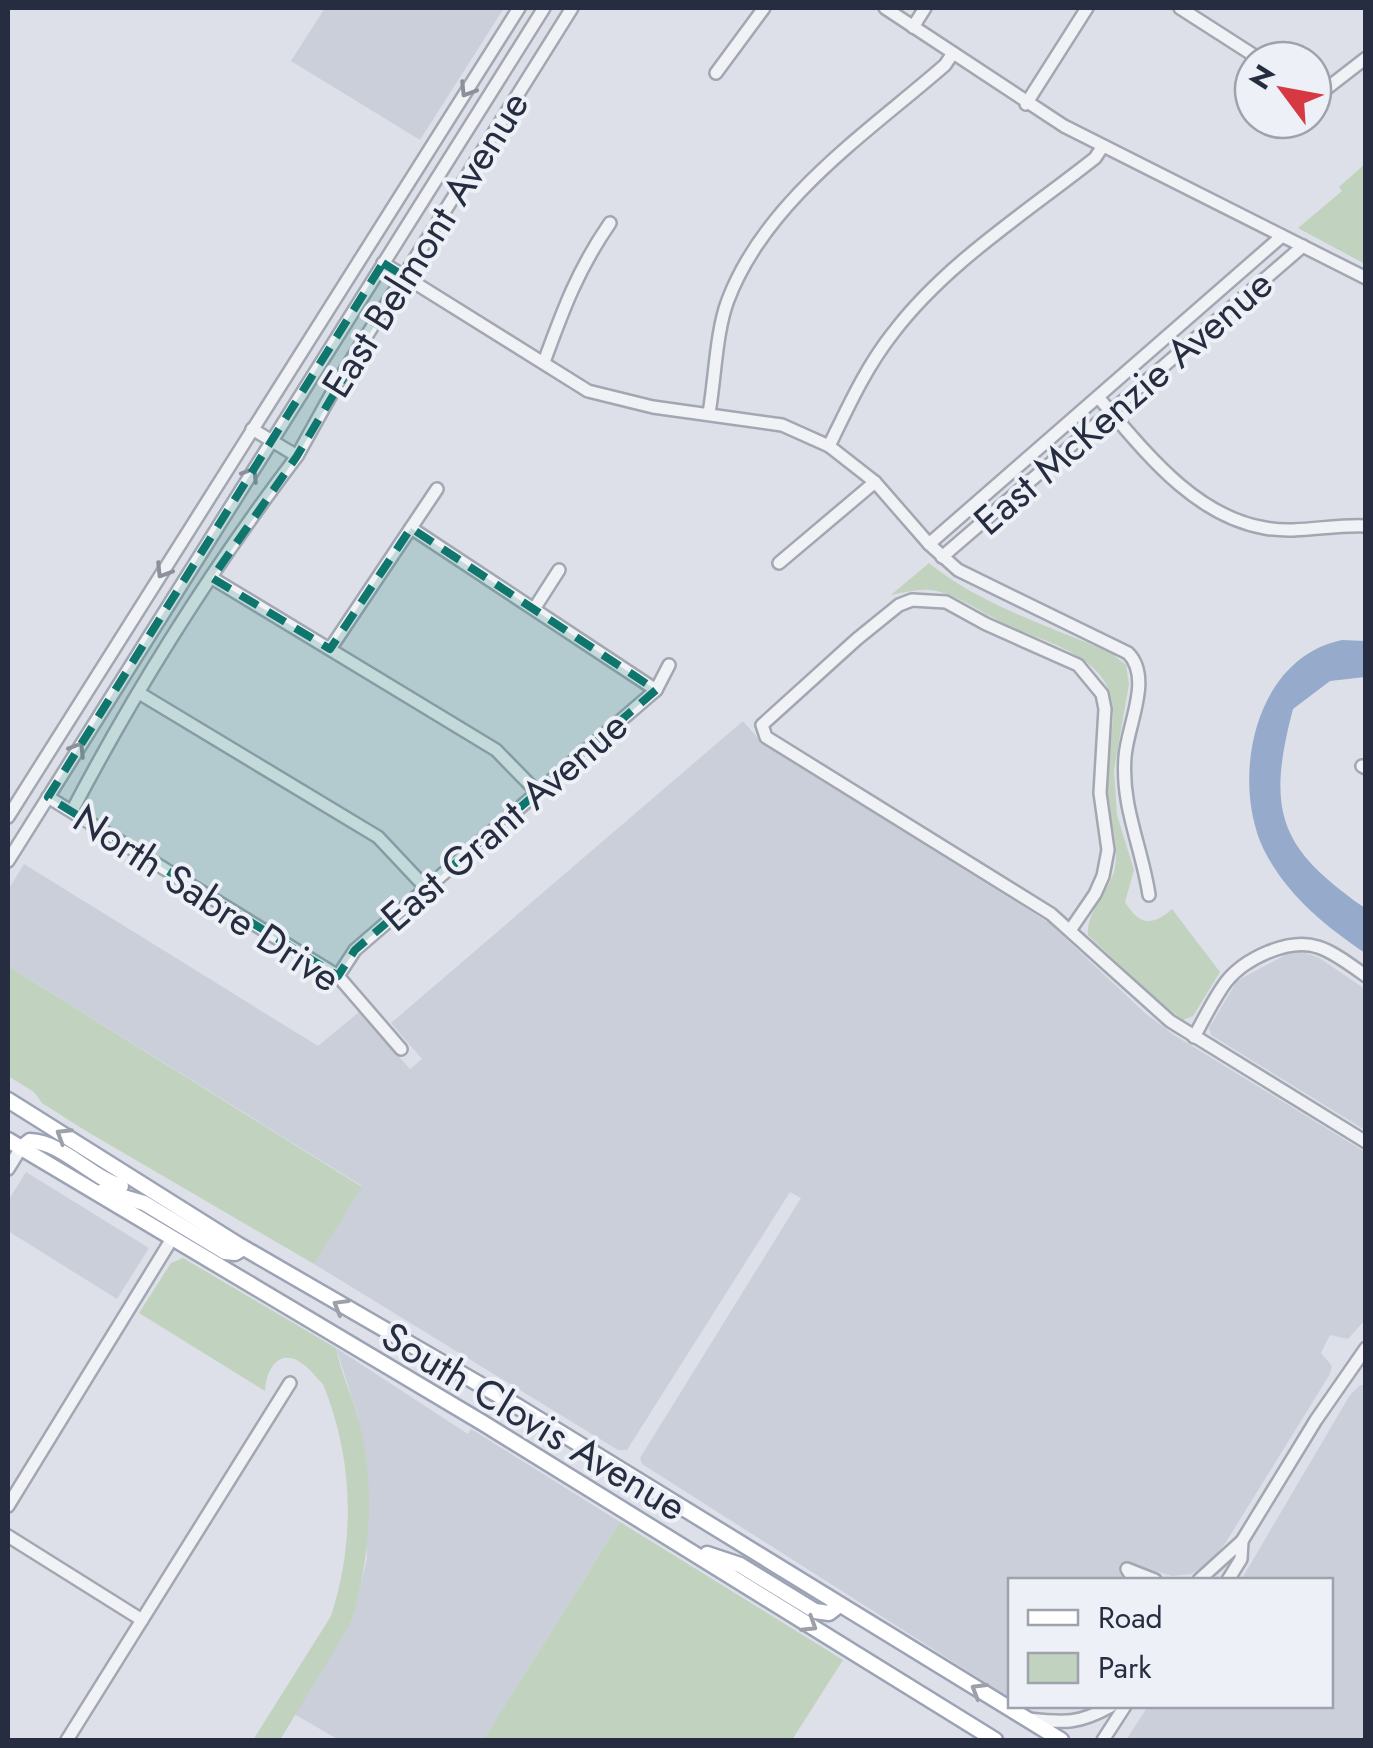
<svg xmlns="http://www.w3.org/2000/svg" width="1373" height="1748" viewBox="0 0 1373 1748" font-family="Jost,sans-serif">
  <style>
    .built { fill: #cbcfda }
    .green { fill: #c1d3be }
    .water { fill: #96aacb }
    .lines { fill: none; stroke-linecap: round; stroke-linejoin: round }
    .minor-casing { stroke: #a2a7b2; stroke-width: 16 }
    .major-casing { stroke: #9ca3b5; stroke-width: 19 }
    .minor { stroke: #f0f2f6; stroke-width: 11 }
    .major { stroke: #fff; stroke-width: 14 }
    .oneway { stroke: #8b909b }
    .oneway2 { stroke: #9da0a9 }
    .marked { fill: #0f766e; fill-opacity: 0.2; stroke: #0f766e; stroke-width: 8; stroke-dasharray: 20 12; stroke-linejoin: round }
    .labels { text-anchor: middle; stroke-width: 8; stroke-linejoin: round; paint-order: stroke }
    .street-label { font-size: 40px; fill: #262d40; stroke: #edf0f6 }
  </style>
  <rect width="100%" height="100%" fill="#dde0e8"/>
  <!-- built -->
  <g class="built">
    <polygon points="325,8 504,8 420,140 291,61"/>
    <polygon points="743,721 762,743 1049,923 1145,1013 1174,1035 1365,1152 1365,1320 1348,1339 1330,1335 1321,1353 1332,1366 1330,1374 1226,1542 1211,1563 1191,1574 1172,1576 1141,1567 1131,1580 1011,1580 1010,1698 642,1464 640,1458 801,1198 790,1192 627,1450 618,1450 314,1264 362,1186 8,966 8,890 24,864 318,1046 359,1012 410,1069 422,1059 391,1023"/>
    <polygon points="1302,952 1318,957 1365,989 1365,1130 1211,1035 1209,1028 1237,981 1287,954"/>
    <polygon points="26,1172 149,1248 117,1299 8,1231 8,1201"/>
    <polygon points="336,1348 468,1434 471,1429 620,1522 483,1740 339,1740 294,1714 352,1621 367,1558 358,1417"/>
    <polygon points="1360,1385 1366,1385 1365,1740 1126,1740 1148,1706 1330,1706 1330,1580 1241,1580 1350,1395"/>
  </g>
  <!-- green -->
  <g class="green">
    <polygon points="1365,164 1365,264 1298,228 1342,191 1339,187"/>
    <path d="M929,563C980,605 1050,626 1111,653L1126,665L1129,684L1114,770L1117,815L1134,870L1125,902C1139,925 1152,927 1172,909L1220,972L1193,1016L1183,1020L1157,1000L1088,935C1086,913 1107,893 1114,872C1121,846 1108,815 1107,788C1106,764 1111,743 1113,719C1117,661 1057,646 1014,628C987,617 958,593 930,590C917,589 903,593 891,595Z"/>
    <polygon points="8,966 362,1187 314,1264 86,1131 42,1103 34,1092 8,1076"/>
    <path d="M183,1258L336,1348C341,1374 353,1397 359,1422C376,1488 370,1556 352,1621L280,1740H253L331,1616C356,1539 353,1458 323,1384C315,1377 310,1368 300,1362C277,1348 266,1372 265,1391L139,1313L171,1263Z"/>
    <polygon points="620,1522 843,1660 792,1740 483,1740"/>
  </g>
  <!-- water -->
  <path class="water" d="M1342,640L1365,641V677L1330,681L1293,709C1266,812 1279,848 1365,908V953C1325,926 1286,894 1264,850C1230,779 1254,658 1342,640Z"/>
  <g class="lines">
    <!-- minor casing -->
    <g class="minor-casing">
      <g id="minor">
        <polyline points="885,8 1064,126 1366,278"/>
        <polyline points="1180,8 1261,60"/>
        <polyline points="913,27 925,8"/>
        <polyline points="716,73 764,8"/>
        <polyline points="1313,93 1317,96 1366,58"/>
        <polyline points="1026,104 1087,8"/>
        <path d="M383,263L588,391L653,407L782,425L829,446L875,482L929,544L958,570L1128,653C1153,678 1127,726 1125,757C1121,807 1142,847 1149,895"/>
        <path d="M544,362C563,310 578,269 610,223"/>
        <path d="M1098,397C1143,449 1193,516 1265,528C1298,534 1332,524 1366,526"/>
        <path d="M709,413C715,379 716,331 728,300C766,200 867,133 945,65L953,53"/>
        <polyline points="252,429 297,456 342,375 572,8"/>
        <path d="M829,446C848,407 866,367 893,333C946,263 1027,212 1095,158L1103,146"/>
        <polyline points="411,528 656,690"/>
        <polyline points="929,544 1282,236"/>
        <polyline points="942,557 1303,246"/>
        <polyline points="779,563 875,482"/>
        <polyline points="212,578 496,750 538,793"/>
        <polyline points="534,609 559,570"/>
        <polyline points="330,649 437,489"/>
        <polyline points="139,693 378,837 426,888"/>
        <polyline points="1362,766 1366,768"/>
        <polyline points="48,797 338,976 401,1049"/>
        <path d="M72,811C137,687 213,567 297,456"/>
        <polyline points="8,817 519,8"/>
        <polyline points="8,861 544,8"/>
        <polyline points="1071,929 1095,894 1103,876 1108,850 1100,793 1105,709 1102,694 1078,665 986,624 946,602 912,600 899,605 857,639 762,725 766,737 1051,914 1170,1021 1366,1142"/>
        <polyline points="338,976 355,950 656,690 669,665"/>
        <path d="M1194,1037C1204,1019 1214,998 1226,982C1244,959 1289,937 1318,947C1334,952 1352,966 1366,976"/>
        <polyline points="8,1169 21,1148"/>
        <polyline points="8,1506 173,1237"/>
        <polyline points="8,1536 142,1620"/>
        <polyline points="1134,1580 1127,1569 1155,1580"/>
        <polyline points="1199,1580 1242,1541 1316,1420 1366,1348"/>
        <polyline points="1228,1580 1241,1559 1242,1541"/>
        <path d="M1029,1719C1065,1723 1079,1724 1111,1706"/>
        <polyline points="67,1740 290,1383"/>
        <polyline points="1103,1740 1125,1706"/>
      </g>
    </g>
    <!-- major casing -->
    <g class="major-casing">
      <g id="major">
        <polyline points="8,1100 237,1244 517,1406 1061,1740"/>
        <polyline points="8,1140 483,1423 995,1740"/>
        <path d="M21,1148L30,1141C62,1142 90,1177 121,1186"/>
        <polyline points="103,1191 144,1203 225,1252 235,1253 243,1248"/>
        <polyline points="707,1554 740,1565 815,1611 829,1613 838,1606"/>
      </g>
    </g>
    <!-- minor -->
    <use href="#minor" class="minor"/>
    <!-- major -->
    <use href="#major" class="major"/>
  </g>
  <!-- one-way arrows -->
  <defs><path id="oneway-chevron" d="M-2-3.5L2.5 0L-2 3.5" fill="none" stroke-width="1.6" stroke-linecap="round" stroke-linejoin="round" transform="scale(2.5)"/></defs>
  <g class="oneway">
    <use href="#oneway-chevron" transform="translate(467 90) rotate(122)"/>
    <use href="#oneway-chevron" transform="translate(251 474) rotate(-58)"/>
    <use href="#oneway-chevron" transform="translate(163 571) rotate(122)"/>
    <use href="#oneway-chevron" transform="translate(78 749) rotate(-58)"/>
  </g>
  <g class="oneway2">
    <use href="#oneway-chevron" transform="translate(63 1135) rotate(-148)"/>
    <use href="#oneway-chevron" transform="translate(340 1306) rotate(-150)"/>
    <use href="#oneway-chevron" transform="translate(810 1625) rotate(32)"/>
    <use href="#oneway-chevron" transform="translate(978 1690) rotate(-149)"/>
  </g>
  <!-- marked area -->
  <path class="marked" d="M383,263L404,276L297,456L212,578L330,649L411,528L656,690L355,950L338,976L48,797Z"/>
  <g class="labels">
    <!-- street labels -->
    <g class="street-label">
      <text transform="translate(425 244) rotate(-58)" y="14">East Belmont Avenue</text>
      <text transform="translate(1123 402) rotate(-41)" y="14">East McKenzie Avenue</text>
      <text transform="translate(504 821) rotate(-41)" y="14">East Grant Avenue</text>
      <text transform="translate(207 898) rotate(33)" y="14">North Sabre Drive</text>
      <text transform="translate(534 1421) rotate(31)" y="14">South Clovis Avenue</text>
    </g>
  </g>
  <!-- border -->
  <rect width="1373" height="1748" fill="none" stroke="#262d40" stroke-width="20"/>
  <!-- legend -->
  <rect x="1008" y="1578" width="325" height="130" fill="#edf0f6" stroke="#9da2ad" stroke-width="2.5"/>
  <rect x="1028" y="1610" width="50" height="15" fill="#ffffff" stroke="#9da2ad" stroke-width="2.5"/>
  <text x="1098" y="1628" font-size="30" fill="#262d40">Road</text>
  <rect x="1028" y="1653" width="50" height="30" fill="#c1d3be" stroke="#9da2ad" stroke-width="2.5"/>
  <text x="1098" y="1678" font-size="30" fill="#262d40">Park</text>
  <!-- north arrow -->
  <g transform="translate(1283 90) rotate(302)"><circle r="48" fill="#edf0f6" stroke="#9da2ad" stroke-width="2.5"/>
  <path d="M0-8L18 38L0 25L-18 38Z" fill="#d63941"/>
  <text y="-15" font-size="28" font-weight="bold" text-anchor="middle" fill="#262d40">N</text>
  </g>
</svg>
